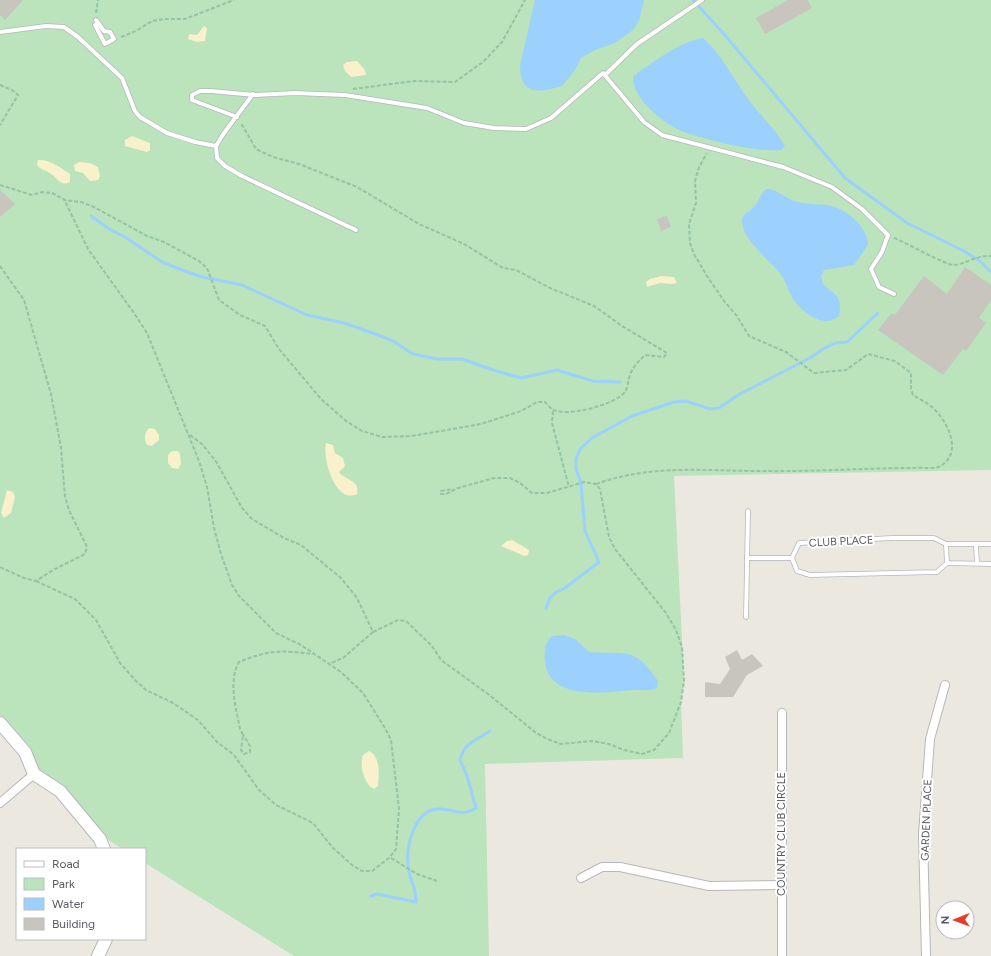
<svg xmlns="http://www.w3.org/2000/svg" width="991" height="956" viewBox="0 0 991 956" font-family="Figtree,sans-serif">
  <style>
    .green { fill: #bbe3bc }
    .sand { fill: #f9f0cc }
    .water { fill: #9cd1fe }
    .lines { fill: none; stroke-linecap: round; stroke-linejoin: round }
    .stream { stroke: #9cd1fe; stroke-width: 3 }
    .building { fill: #c8c5be }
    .lane-casing { stroke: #b5b7bc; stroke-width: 5.5 }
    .street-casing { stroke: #b5b7bc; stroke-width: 10 }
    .secondary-casing { stroke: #b5b8be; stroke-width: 14 }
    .path { stroke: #94c4a3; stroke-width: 2; stroke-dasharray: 4 2; stroke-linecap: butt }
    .lane { stroke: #fff; stroke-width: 4 }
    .street { stroke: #fff; stroke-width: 8 }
    .secondary { stroke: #fff; stroke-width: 12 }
    .labels { text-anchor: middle; stroke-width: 4; stroke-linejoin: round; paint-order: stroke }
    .street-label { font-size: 11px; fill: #585b60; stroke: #fff }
  </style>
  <rect width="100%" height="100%" fill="#ebe9df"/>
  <!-- green -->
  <polygon class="green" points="0,0 991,0 991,470 674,476 684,681 681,702 683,758 485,764 489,956 294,956 145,863 145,849 123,849 103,837 37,771 29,749 0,716"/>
  <!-- sand -->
  <g class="sand">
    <polygon points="204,26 207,28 205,41 197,42 188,39 189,34 197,35"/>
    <polygon points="357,61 365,70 366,75 351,77 345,71 343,65 347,62"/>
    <polygon points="132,136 150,143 150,150 147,152 125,146 125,140"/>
    <path d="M38,160C50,159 61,168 70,174V182C60,187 58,178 51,174C46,170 41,170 37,165Z"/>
    <polygon points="79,162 90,163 98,167 100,176 98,180 90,181 83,173 75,171 74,165"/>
    <polygon points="661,276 674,277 677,283 672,284 660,283 647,287 646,282 650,279"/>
    <path d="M149,428L155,429L159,435V440L152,446L147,445C144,439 144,433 149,428Z"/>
    <path d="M326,443L333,445L335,453L343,458L345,466L339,472C344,480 361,480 357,494C335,505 322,457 326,443Z"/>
    <polygon points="172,451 178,451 180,454 181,464 178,469 172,468 168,463 168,455"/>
    <polygon points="7,490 13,492 15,497 11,513 4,518 1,513"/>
    <polygon points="512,540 529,550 528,555 524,556 501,546 507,541"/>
    <path d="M369,751C381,757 379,775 378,786L374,789C364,785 359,765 363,755Z"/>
  </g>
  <!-- water -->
  <g class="water">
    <path d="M535,0H644L639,21L633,30L615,43L595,50L581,58L575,70L562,86C539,93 520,96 520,65Z"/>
    <path d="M703,38C724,57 734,81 751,103C762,117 776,130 785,146L781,150C759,153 700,139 679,130C662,122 632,98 633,77L637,73C659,59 677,43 703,38Z"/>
    <path d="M766,189C777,189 784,197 794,201C807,205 820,203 831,206C847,210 868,227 868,245L854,265L824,270L821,276L823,284C837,297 842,295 839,316C824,329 805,314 795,302C788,292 786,280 779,272C768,259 741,238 742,220C743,213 749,212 754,207C759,202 760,194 766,189Z"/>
    <path d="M564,635L575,639L589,652C627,655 633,645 658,681L657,688C651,692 640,689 633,690C606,692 549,702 545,661C544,651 545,643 552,636Z"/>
  </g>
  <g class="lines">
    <!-- stream -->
    <g class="stream">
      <polyline points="693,0 724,34 845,178 907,223 962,250 980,261 991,272"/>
      <polyline points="91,216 109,229 125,237 162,262 182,270 202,277 242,285 307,315 344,323 378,335 393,341 413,354 437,359 462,359 496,371 521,378 557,370 593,381 620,382"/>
      <polyline points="546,608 550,598 555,593 565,588 599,562 585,531 581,483 576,469 576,459 580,449 592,438 632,416 674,402 686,401 710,409 719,408 738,395 810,358 823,349 835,343 847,342 878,313"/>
      <path d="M371,896L377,894L416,902C417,889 408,877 408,864C406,845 415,810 438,809C454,808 460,818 476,808L467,776L460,760C465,742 475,741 490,731"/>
    </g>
  </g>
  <!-- building -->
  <g class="building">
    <polygon points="0,0 23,0 5,20 0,15"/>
    <polygon points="788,0 808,0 812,8 765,34 756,18"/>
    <polygon points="0,190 15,204 0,217"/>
    <polygon points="667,216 671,227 661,231 657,219"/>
    <polygon points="965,267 991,285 991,300 979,318 986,323 966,351 963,349 943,375 878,330 892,313 895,315 924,276 947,294"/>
    <polygon points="737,650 742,660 752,654 763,666 747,675 733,697 705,697 705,682 720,684 730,669 725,657"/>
  </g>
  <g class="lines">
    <!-- lane casing -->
    <g class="lane-casing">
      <g id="lane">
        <polyline points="95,25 105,44 114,39 110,32 104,31 96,20"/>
        <polyline points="0,32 46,26 64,27 78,37 122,78 135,111 140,117 167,133 195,142 216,146"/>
        <polyline points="605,75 637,44 702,0"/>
        <polyline points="253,94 224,133 216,146 217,158 225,166 242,176 356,230"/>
        <polyline points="237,117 192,100 192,95 200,91 211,91 255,95 295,93 345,95 427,108 464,123 494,128 526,129 551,118 603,73 644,122 662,135 783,167 832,187 862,209 888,235 882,252 871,269 879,287 894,294"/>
        <polyline points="946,544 991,544"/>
        <polyline points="976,545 977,562"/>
        <polyline points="747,558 792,558"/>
        <polyline points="947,563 946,544 934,538 892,538 799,543 792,558 797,571 810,575 937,572 947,563 991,564"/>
        <polyline points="746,617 748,511"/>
      </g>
    </g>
    <!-- street casing -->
    <g class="street-casing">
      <g id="street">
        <polyline points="0,803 34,774"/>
        <polyline points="581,878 602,867 620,867 709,886 781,885"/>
        <polyline points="782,956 782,713"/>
        <polyline points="926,956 923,834 930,739 945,685"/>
      </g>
    </g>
    <!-- secondary casing -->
    <g class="secondary-casing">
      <g id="secondary">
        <polyline points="0,723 25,752 34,774 60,791 100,839 104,849"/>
        <polyline points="98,956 106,939"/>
      </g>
    </g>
    <!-- path -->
    <g class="path">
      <polyline points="96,13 98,0"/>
      <polyline points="121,37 136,31 152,21 164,19 185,19 234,0"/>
      <polyline points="0,85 12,90 18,95 0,125"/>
      <polyline points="353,89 414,81 455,82 483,62 502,42 525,0"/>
      <path d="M0,185L32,195L42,192L52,193L65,200L81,202L94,207L147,236L164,242L199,261L207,268L219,300L240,315L265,326L279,349L321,399L346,421L362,431L382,437L412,436L481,424L521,411L537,402H545C547,404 549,407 552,409C565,418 611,405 622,395C629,389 627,382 630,375C633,366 639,361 645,355L664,357L667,353L622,326L594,306L550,288L516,270L503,268L464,244L419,224L357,187L299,164L273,157L256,149L241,123"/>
      <path d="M894,238C906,242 946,266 955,265C967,263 978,255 991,256"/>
      <polyline points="0,266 24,300 51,394 61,448 65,497 69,510 87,547 85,554 53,570 36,581 24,578 0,567"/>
      <polyline points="553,411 552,423 569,487"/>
      <polyline points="190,435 203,445 217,463 242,508 252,519 284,538 301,545 341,578 357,598 373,632 343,658 329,664"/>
      <path d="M596,484C652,464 704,471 761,471C819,472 878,467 936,468C965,457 949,422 932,407C926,402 919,399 913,395L911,389V373L895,361L868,354L846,370L814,373L786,352L749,336L737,316L724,301L707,276L694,254L690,243L689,224L696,203L695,181L699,167L707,153"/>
      <polyline points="36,581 75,599 96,620 120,663 136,681 146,690 173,703 198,720 217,742 234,755 259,790 276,805 313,823 333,848 352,865 362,871 372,871 389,858 396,849 399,809 391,740 385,728 363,693 341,672 301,645 276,633 239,596 232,585 221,554 214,528 207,487 199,461 147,333 134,313 88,249 64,199"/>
      <polyline points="373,632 398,620 406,621 432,646 441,660 488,694 535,732 547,739 561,744 592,741 609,744 624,750 642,754 654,750 669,733 681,702 684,681 682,647 676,630 666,613 615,549 609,537 600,489 596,484 584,482 547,493 532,493 520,483 510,478 494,478 458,488 446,494 441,494 441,491 453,489"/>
      <path d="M242,733L250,746V752L244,754L241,750L243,735L240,729C236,708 228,682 239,662C268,650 282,650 313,654"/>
      <polyline points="391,858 417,874 437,881"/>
    </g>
    <!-- lane -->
    <use href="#lane" class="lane"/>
    <!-- street -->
    <use href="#street" class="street"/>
    <!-- secondary -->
    <use href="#secondary" class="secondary"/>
  </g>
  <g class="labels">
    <!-- street labels -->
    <g class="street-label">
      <text transform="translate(841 541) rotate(-3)" y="4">CLUB PLACE</text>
      <text transform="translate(926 820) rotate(-88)" y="4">GARDEN PLACE</text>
      <text transform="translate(781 834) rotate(-90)" y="4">COUNTRY CLUB CIRCLE</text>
    </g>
  </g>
  <!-- legend -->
  <rect x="16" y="848" width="130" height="92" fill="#ffffff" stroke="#bcbdbf"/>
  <rect x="24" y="861" width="20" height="6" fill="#ffffff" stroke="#bcbdbf"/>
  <text x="52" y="868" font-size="12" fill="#585b60">Road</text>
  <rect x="24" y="878" width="20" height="12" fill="#bbe3bc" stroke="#bcbdbf"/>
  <text x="52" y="888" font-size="12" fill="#585b60">Park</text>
  <rect x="24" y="898" width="20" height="12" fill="#9cd1fe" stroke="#bcbdbf"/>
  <text x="52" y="908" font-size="12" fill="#585b60">Water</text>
  <rect x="24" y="918" width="20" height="12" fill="#c8c5be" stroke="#bcbdbf"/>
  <text x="52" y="928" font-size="12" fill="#585b60">Building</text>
  <!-- north arrow -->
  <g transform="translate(955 920) rotate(269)"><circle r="19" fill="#ffffff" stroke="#bcbdbf"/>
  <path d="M0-3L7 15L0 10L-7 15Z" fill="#e73c29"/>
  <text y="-6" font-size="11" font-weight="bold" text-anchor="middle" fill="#585b60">N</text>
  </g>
</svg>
